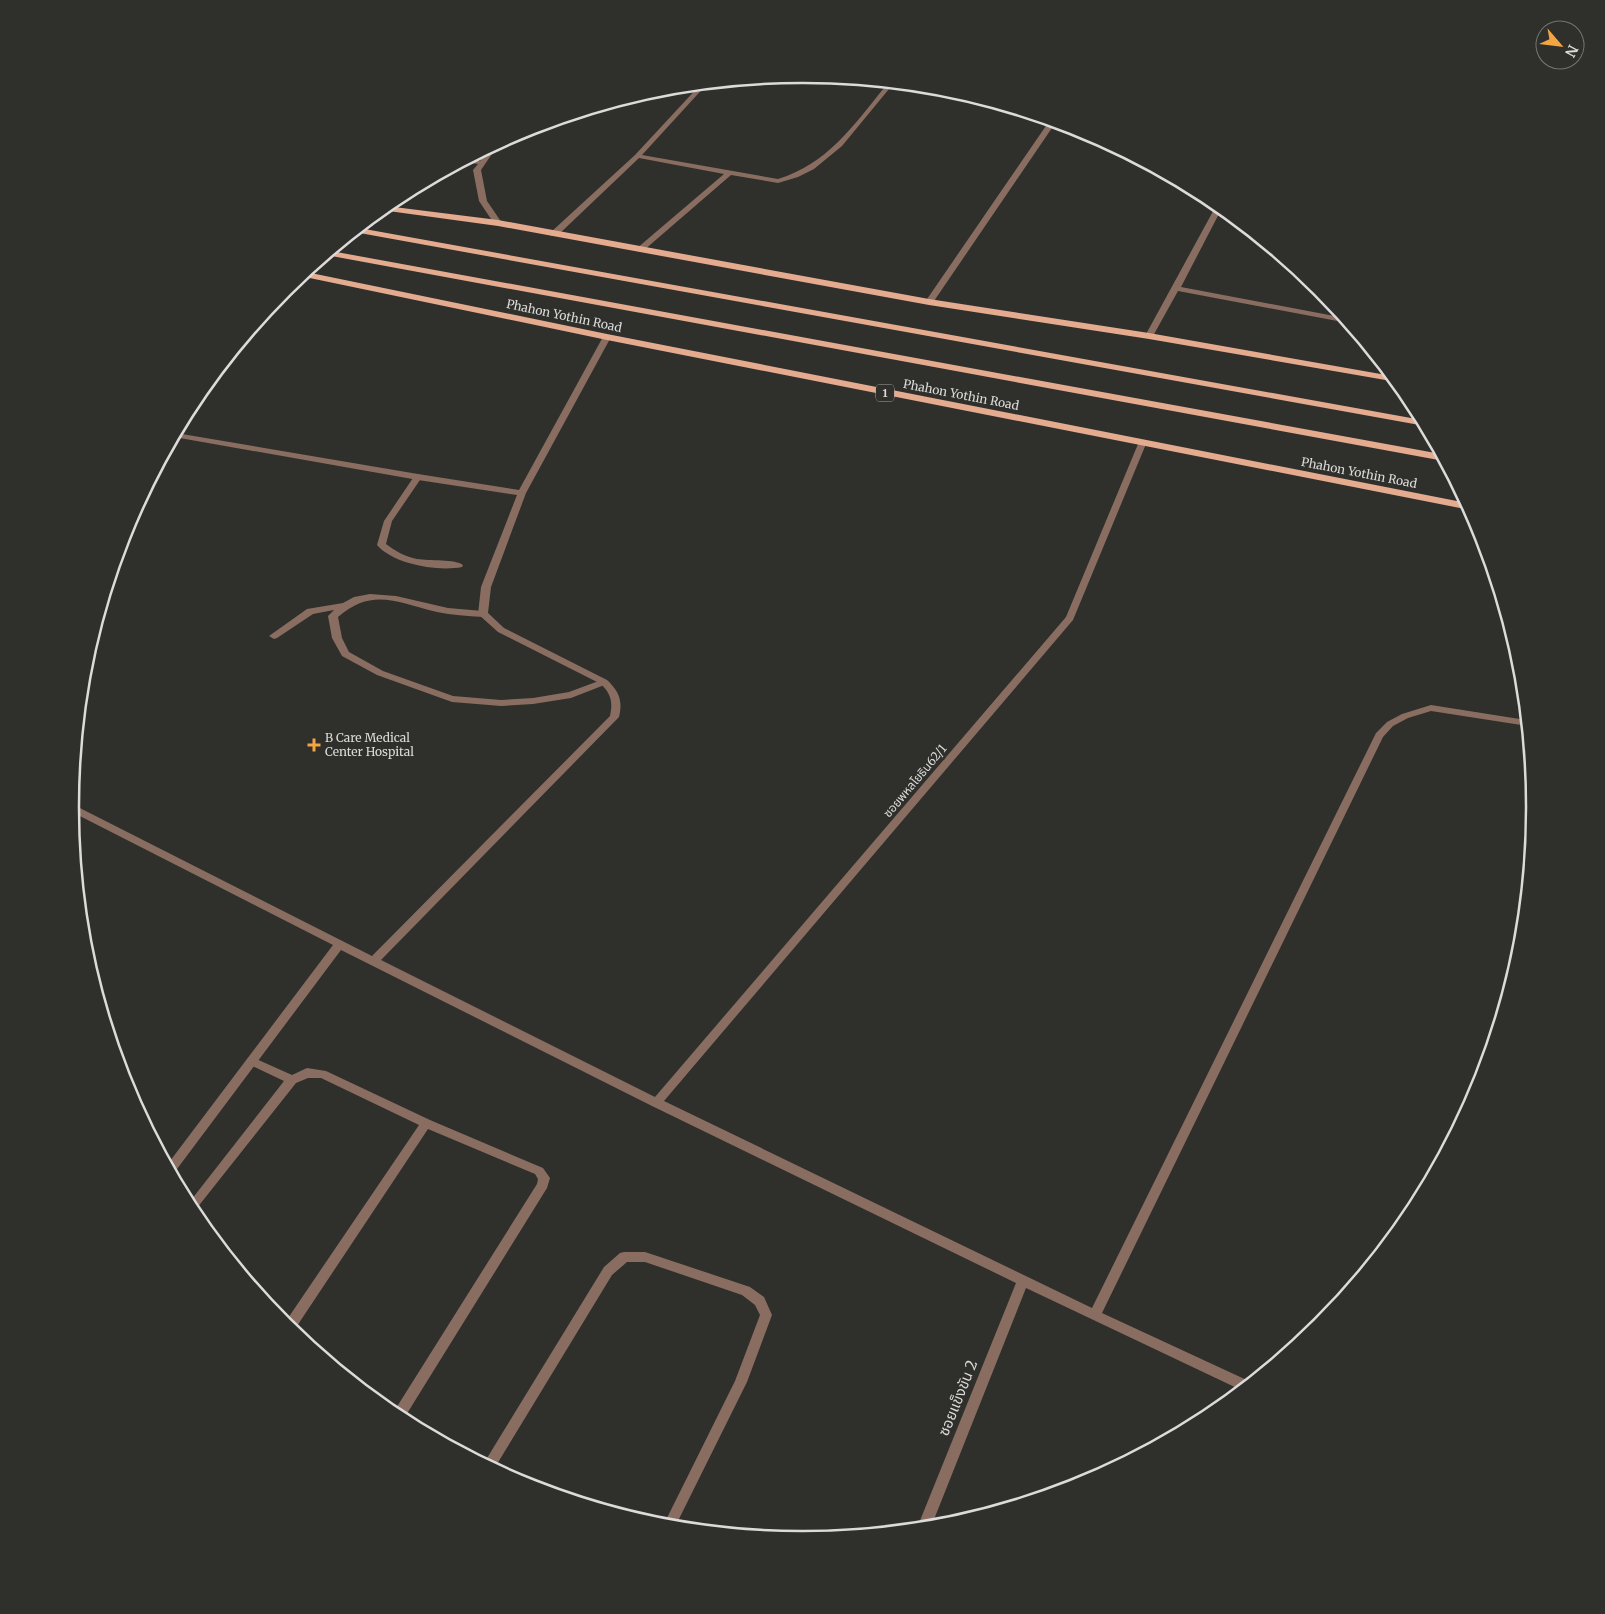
<svg xmlns="http://www.w3.org/2000/svg" width="1605" height="1614" viewBox="0 0 1605 1614" font-family="Merriweather,'Noto Sans Thai',serif">
  <style>
    .lines { fill: none; stroke-linecap: round; stroke-linejoin: round }
    .service { fill: #896d60; fill-rule: evenodd }
    .minor { fill: #896d60; fill-rule: evenodd }
    .primary { fill: #e4ab8f; fill-rule: evenodd }
    .poi-dot { fill: #f3a443; stroke: #2f2f2c; stroke-width: 2 }
    .labels { text-anchor: middle; stroke-width: 5; stroke-linejoin: round; paint-order: stroke }
    .shield { fill: #2f2f2c; stroke: #a8a7a6; stroke-width: 1 }
    .shield-label { font-size: 11px; font-weight: bold; fill: #dcdbda }
    .street-label { font-size: 12px; fill: #dcdbda; stroke: #2f2f2c }
    .poi-label { font-size: 12px; fill: #dcdbda; stroke: #2f2f2c; text-anchor: start }
    .near-street-label { font-size: 15px; fill: #dcdbda; stroke: #2f2f2c }
    .rim { fill: none; stroke: #dcdbda; stroke-width: 2.5 }
  </style>
  <rect width="100%" height="100%" fill="#2f2f2c"/>
  <g class="lines">
    <!-- service -->
    <g class="service">
      <path d="M707,84L642,155L778,179C827,164 853,126 884,88L889,89L842,146L814,169L798,177L778,183L731,175L643,251H640L636,249L724,174L639,158L557,236H551V232L635,155L700,85Z"/>
      <polygon points="1050,120 1056,122 932,304 926,304 925,302"/>
      <polygon points="497,144 498,145 481,170 487,201 502,223 498,225 495,225 479,201 473,170 478,164 464,162 469,159 480,161 489,148"/>
      <polygon points="1217,204 1222,208 1181,287 1345,318 1348,323 1178,291 1153,336 1149,338 1146,338 1145,336"/>
      <path d="M418,474L422,477L392,521L386,544C395,551 406,557 417,559C429,561 456,559 463,565L462,567C438,572 393,564 377,545L384,521L415,475Z"/>
      <path d="M370,594L396,596L448,608L483,611L488,614L483,617C467,616 452,615 437,612C397,603 373,587 338,617L342,638L349,652L383,671L453,696L501,700L533,698L569,692L604,679L609,682L607,684L571,698L533,704L501,706L452,702L377,675L342,656L332,638L328,616L334,610L313,614L277,638L274,639L269,636L307,609L343,603L354,597Z"/>
      <polygon points="252,1057 292,1075 307,1068 326,1071 430,1120 543,1168 550,1178 547,1188 403,1420 395,1416 393,1413 537,1184 538,1179 535,1174 428,1129 293,1332 284,1324 419,1125 321,1078 308,1078 296,1083 193,1213 188,1204 284,1081 248,1064 246,1061 248,1058"/>
      <polygon points="624,1252 645,1252 750,1287 764,1297 772,1315 747,1382 675,1527 663,1526 735,1381 760,1315 755,1305 742,1295 645,1262 627,1262 612,1275 494,1469 484,1463 604,1267 620,1253"/>
    </g>
    <!-- minor -->
    <path class="minor" d="M604,335H607L611,337L526,493L491,587L488,613L504,628L607,680C619,691 623,701 619,717L381,960L655,1097L1066,617L1138,444L1142,441L1145,442L1146,444L1073,620L664,1101L1092,1308L1376,733L1387,722L1402,714L1431,705L1526,720L1527,726L1431,711L1408,718L1393,726L1383,737L1102,1313L1251,1382L1241,1390L1026,1288L931,1527L917,1528L1016,1283L652,1106L341,950L174,1173L172,1174L167,1165L333,945L70,811V803L372,956L610,716C613,702 611,694 601,684L498,632L478,614L481,587L517,495L418,480L174,437L176,433L418,474L519,490Z"/>
    <!-- primary -->
    <g class="primary">
      <polygon points="386,206 498,220 929,299 1149,333 1392,376 1397,382 1149,339 929,305 498,226 381,210"/>
      <polygon points="359,228 1422,420 1425,426 354,232"/>
      <polygon points="331,251 1441,454 1444,461 326,255"/>
      <polygon points="306,272 607,334 1467,503 1470,510 607,340 300,276"/>
    </g>
  </g>
  <!-- markers -->
  <path class="poi-dot" d="M311.5 737.5h5v5h5v5h-5v5h-5v-5h-5v-5h5z"/>
  <g class="labels">
    <!-- shield labels -->
    <rect class="shield" x="876" y="384.5" width="18" height="17" rx="4"/>
    <g class="shield-label">
      <text x="885" y="397">1</text>
    </g>
    <!-- street labels -->
    <g class="street-label">
      <text transform="translate(564 316) rotate(12)" y="4">Phahon Yothin Road</text>
      <text transform="translate(961 395) rotate(11)" y="4">Phahon Yothin Road</text>
      <text transform="translate(1359 473) rotate(11)" y="4">Phahon Yothin Road</text>
      <text transform="translate(915 781) rotate(-50)" y="4">ซอยพหลโยธิน62/1</text>
    </g>
    <!-- poi labels -->
    <g class="poi-label">
      <text x="325" y="742">B Care Medical<tspan x="325" dy="14">Center Hospital</tspan></text>
    </g>
    <!-- near-street labels -->
    <g class="near-street-label">
      <text transform="translate(958 1398) rotate(-68)" y="5">ซอยแข็งขัน 2</text>
    </g>
  </g>
  <!-- crop -->
  <path d="M0 0H1605V1614H0ZM802 83H803A723 723 0 0 1 1526 806V808A723 723 0 0 1 803 1531H802A723 723 0 0 1 79 808V806A723 723 0 0 1 802 83Z" fill="#2f2f2c" fill-rule="evenodd"/>
  <path class="rim" d="M802 83H803A723 723 0 0 1 1526 806V808A723 723 0 0 1 803 1531H802A723 723 0 0 1 79 808V806A723 723 0 0 1 802 83Z"/>
  <!-- north arrow -->
  <g transform="translate(1560 45) rotate(118)"><circle r="24" fill="#2f2f2c" stroke="#747472"/>
  <path d="M0-4L9 19L0 12L-9 19Z" fill="#f3a443"/>
  <text y="-8" font-size="14" font-weight="bold" text-anchor="middle" fill="#dcdbda">N</text>
  </g>
</svg>
